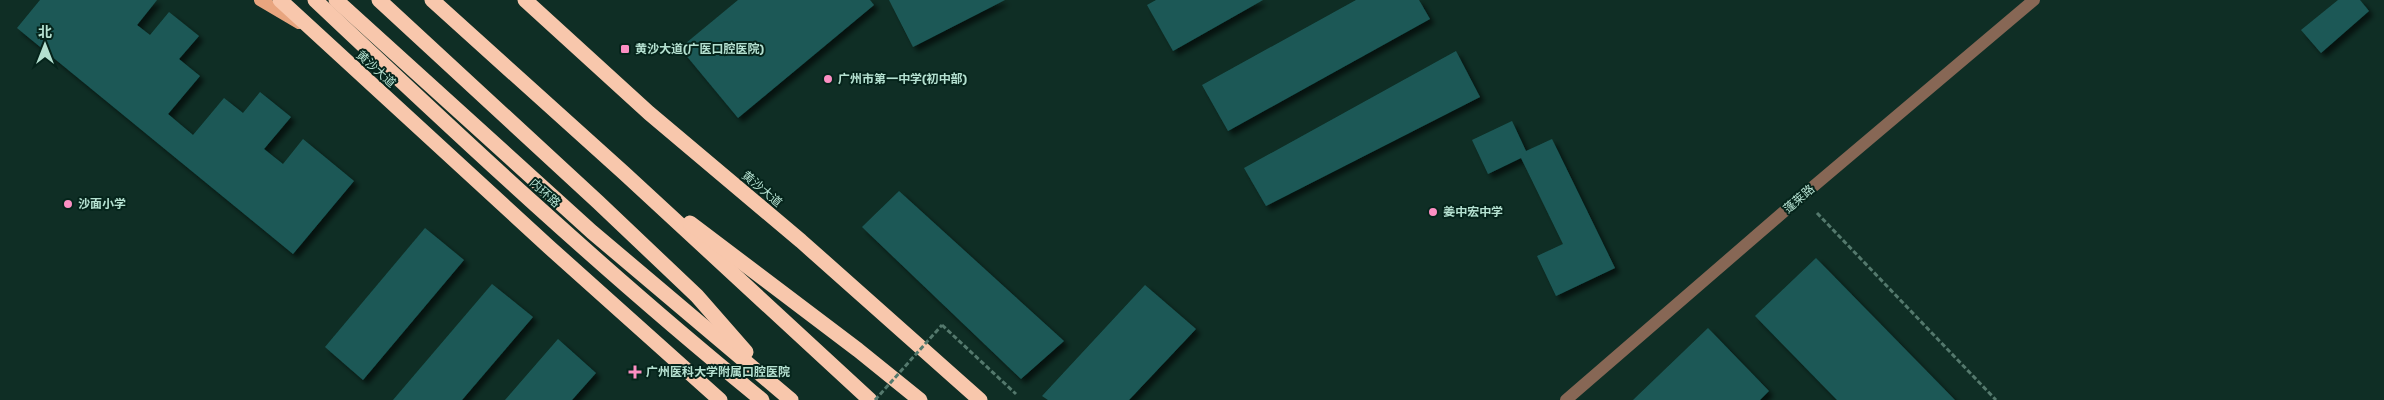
<svg xmlns="http://www.w3.org/2000/svg" width="2384" height="400" viewBox="0 0 2384 400" font-family="Rubik,'Noto Sans SC',sans-serif">
  <style>
    .building { fill: #1c5957; filter: url(#shadow) }
    .lines { fill: none; stroke-linecap: round; stroke-linejoin: round }
    .path { stroke: #54796d; stroke-width: 3; stroke-dasharray: 5 2.5; stroke-linecap: butt }
    .minor { stroke: #876755; stroke-width: 12 }
    .major { stroke: #e8a57f; stroke-width: 12 }
    .highway { stroke: #f8c7ac; stroke-width: 15 }
    .path-bridge { stroke: #54796d; stroke-width: 3; stroke-dasharray: 5 2.5; stroke-linecap: butt }
    .poi-dot { fill: #fc8fc3; stroke: #05241b; stroke-width: 2 }
    .labels { text-anchor: middle; stroke-width: 4; stroke-linejoin: round; paint-order: stroke }
    .poi-label { font-size: 12px; font-weight: bold; fill: #b5e1d1; stroke: #05241b; text-anchor: start }
    .street-label { font-size: 12px; fill: #b5e1d1; stroke: #05241b }
  </style>
  <defs>
    <filter id="shadow"><feDropShadow dx="4.5" dy="4.5" stdDeviation="2.5" flood-color="#0009"/></filter>
  </defs>
  <rect width="100%" height="100%" fill="#0f2e25"/>
  <!-- building -->
  <g class="building">
    <polygon points="40,0 157,0 137,25 150,35 169,12 199,36 179,59 200,76 168,114 193,135 224,98 243,113 260,92 291,117 264,149 283,164 303,139 354,181 293,254 17,28"/>
    <polygon points="738,0 870,0 874,5 738,118 680,48"/>
    <polygon points="889,0 1005,0 913,47"/>
    <polygon points="1156,0 1263,0 1173,51 1147,5"/>
    <polygon points="1356,0 1419,0 1430,19 1228,131 1202,85"/>
    <polygon points="2338,0 2360,0 2369,11 2321,53 2301,30"/>
    <polygon points="1456,51 1480,97 1266,206 1244,168"/>
    <polygon points="1512,121 1526,151 1552,139 1615,268 1556,296 1537,256 1563,244 1521,158 1488,174 1472,140"/>
    <polygon points="899,191 1064,341 1021,379 862,227"/>
    <polygon points="425,228 464,260 363,380 325,347"/>
    <polygon points="1816,258 1955,400 1837,400 1755,316"/>
    <polygon points="492,284 533,317 462,400 393,400"/>
    <polygon points="1145,285 1196,329 1129,400 1048,400 1042,396"/>
    <polygon points="1708,328 1769,391 1760,400 1633,400"/>
    <polygon points="558,339 596,373 572,400 505,400"/>
  </g>
  <g class="lines">
    <!-- path -->
    <g class="path">
      <polyline points="1817,213 1996,400"/>
      <polyline points="942,325 1016,394"/>
    </g>
    <!-- minor -->
    <polyline class="minor" points="1566,400 1802,196 2034,0"/>
    <!-- major -->
    <polyline class="major" points="260,0 299,23"/>
    <!-- highway -->
    <g class="highway">
      <polyline points="280,0 549,247 720,400"/>
      <path d="M315,0C460,137 607,274 762,400"/>
      <polyline points="336,0 592,232 791,400"/>
      <polyline points="379,0 598,202 697,296 746,352"/>
      <polyline points="432,0 624,173 870,400"/>
      <polyline points="525,0 649,113 801,241 980,400"/>
      <polyline points="690,223 858,350 920,400"/>
    </g>
    <!-- path-bridge -->
    <polyline class="path-bridge" points="875,400 942,325"/>
  </g>
  <!-- markers -->
  <g class="poi-dot">
    <rect x="620" y="44" width="10" height="10" rx="2.5"/>
    <circle cx="828" cy="79" r="5"/>
    <circle cx="68" cy="204" r="5"/>
    <circle cx="1433" cy="212" r="5"/>
    <path d="M632.5 364.5h5v5h5v5h-5v5h-5v-5h-5v-5h5z"/>
  </g>
  <g class="labels">
    <!-- poi labels -->
    <g class="poi-label">
      <text x="635" y="53">黄沙大道(广医口腔医院)</text>
      <text x="838" y="83">广州市第一中学(初中部)</text>
      <text x="78" y="208">沙面小学</text>
      <text x="1443" y="216">姜中宏中学</text>
      <text x="646" y="376">广州医科大学附属口腔医院</text>
    </g>
    <!-- street labels -->
    <g class="street-label">
      <text transform="translate(376 69) rotate(42)" y="4">黄沙大道</text>
      <text transform="translate(762 189) rotate(40)" y="4">黄沙大道</text>
      <text transform="translate(545 193) rotate(42)" y="4">内环路</text>
      <text transform="translate(1799 199) rotate(-41)" y="4">蓬莱路</text>
    </g>
  </g>
  <!-- north arrow -->
  <g transform="translate(45 45)" stroke="#05241b" stroke-width="4" paint-order="stroke">
  <path d="M0-4L9 19L0 12L-9 19Z" fill="#b5e1d1"/>
  <text y="-8" font-size="14" font-weight="bold" text-anchor="middle" fill="#b5e1d1">北</text>
  </g>
</svg>
